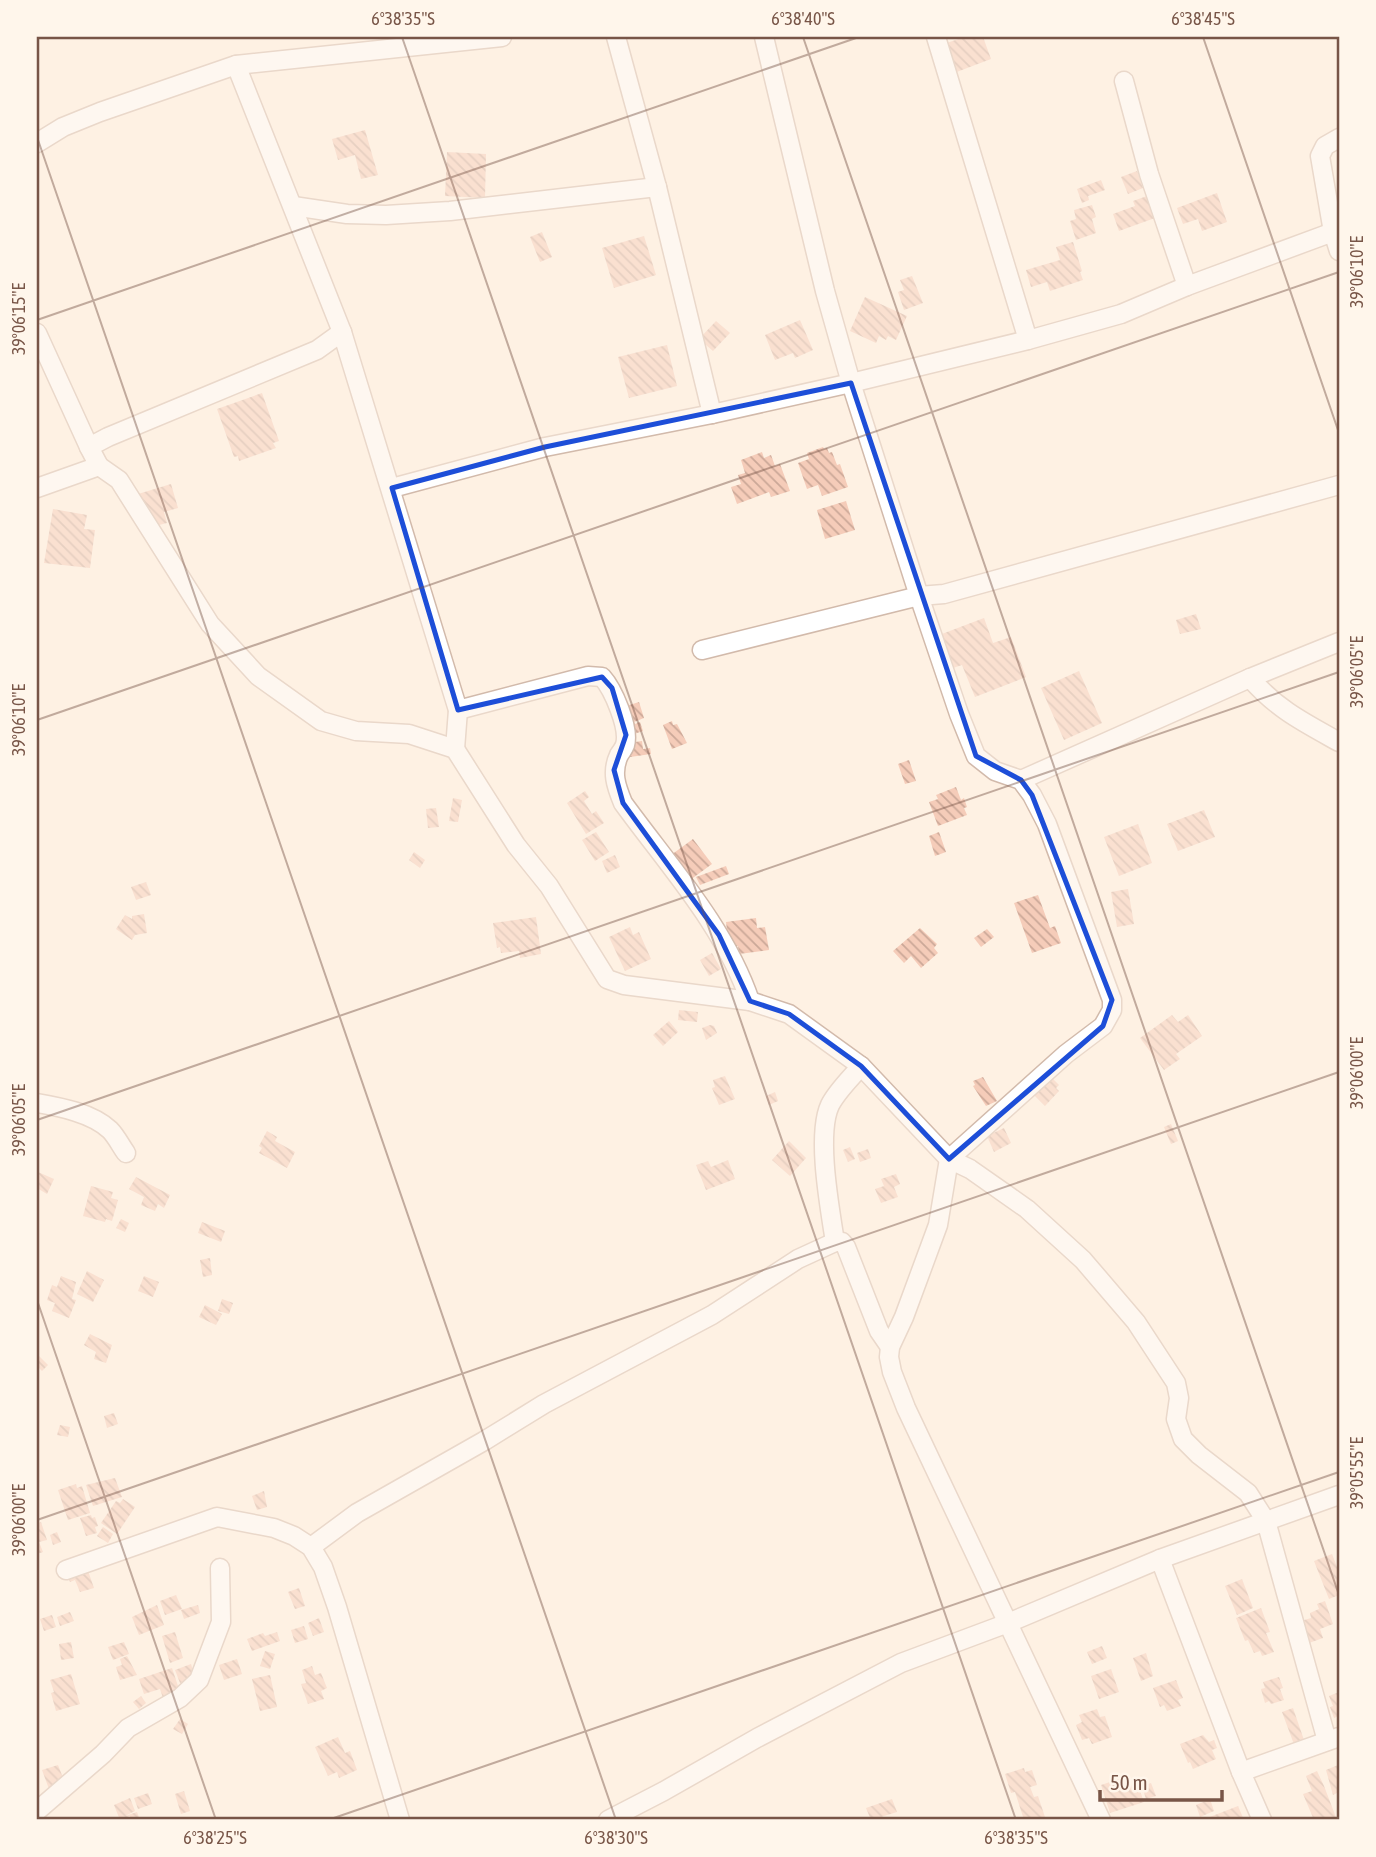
<svg xmlns="http://www.w3.org/2000/svg" width="1376" height="1857" viewBox="0 0 1376 1857" font-family="'Asap Condensed',sans-serif">
  <style>
    .building { fill: url(#building-back-hatch) }
    .lines { fill: none; stroke-linecap: round; stroke-linejoin: round }
    .street-casing { stroke: #d2baab; stroke-width: 21 }
    .street { stroke: #fff; stroke-width: 18 }
    .marked { fill: none; stroke: #1d4ed8; stroke-width: 5; stroke-linejoin: round }
    .ticks { fill: none; stroke: #785547; stroke-width: 2; stroke-opacity: 0.45 }
    .neatline { fill: none; stroke: #785547; stroke-width: 2.5 }
    .ticks-label { font-size: 18px; text-anchor: middle; fill: #785547 }
  </style>
  <defs>
    <pattern id="building-back-hatch" width="6" height="6" patternUnits="userSpaceOnUse" patternTransform="scale(1.75)"><rect width="6" height="6" fill="#f5ccb9"/><path d="M-1 5l2 2M0 0l6 6M5-1l2 2" fill="none" stroke="#cba898"/></pattern>
  </defs>
  <rect width="100%" height="100%" fill="#fef1e3"/>
  <!-- building -->
  <g class="building">
    <polygon points="964,37 983,37 991,59 954,73 944,44"/>
    <polygon points="365,130 378,175 361,179 355,155 338,160 332,139"/>
    <polygon points="447,152 486,154 485,198 445,196"/>
    <polygon points="1137,171 1143,188 1128,194 1121,177"/>
    <polygon points="1101,180 1105,190 1088,196 1089,200 1082,203 1077,189"/>
    <polygon points="1217,193 1227,222 1202,231 1198,219 1183,224 1177,208"/>
    <polygon points="1147,196 1155,218 1119,231 1113,214 1135,206 1133,201"/>
    <polygon points="1092,205 1096,217 1092,219 1096,233 1076,240 1070,221 1076,219 1074,210"/>
    <polygon points="542,232 552,257 540,262 530,237"/>
    <polygon points="644,236 656,275 614,288 602,248"/>
    <polygon points="1073,242 1082,271 1080,272 1083,280 1050,291 1047,282 1031,287 1026,270 1060,260 1056,247"/>
    <polygon points="912,276 923,303 904,310 898,292 904,290 900,280"/>
    <polygon points="865,297 907,316 896,340 888,336 886,340 879,336 876,343 850,331"/>
    <polygon points="800,320 813,350 795,358 793,353 775,360 765,335"/>
    <polygon points="716,321 730,333 713,351 699,339"/>
    <polygon points="667,345 677,386 629,398 618,357"/>
    <polygon points="262,393 279,441 273,443 276,448 239,461 238,456 234,457 217,409"/>
    <polygon points="823,447 824,449 827,448 829,453 832,452 837,465 840,464 848,487 822,496 818,485 807,489 798,463 809,459 807,453"/>
    <polygon points="762,452 764,458 771,455 775,466 780,464 790,491 771,497 769,492 737,504 731,487 741,484 738,475 745,473 741,460"/>
    <polygon points="171,484 178,508 164,512 167,523 155,526 153,516 146,518 138,494"/>
    <polygon points="846,501 855,530 825,539 817,510"/>
    <polygon points="53,509 87,515 84,529 95,530 90,568 44,563"/>
    <polygon points="1196,614 1201,629 1180,634 1176,620"/>
    <polygon points="984,618 993,643 1011,637 1026,677 975,697 962,665 947,670 934,637"/>
    <polygon points="1079,671 1102,723 1064,740 1041,688"/>
    <polygon points="639,702 644,718 634,722 635,724 640,722 643,731 628,736 620,708"/>
    <polygon points="672,721 673,725 677,724 687,743 672,749 663,725"/>
    <polygon points="642,741 643,749 650,748 651,754 630,757 628,743"/>
    <polygon points="909,760 916,781 905,784 898,764"/>
    <polygon points="956,787 961,800 964,798 967,807 964,808 967,815 938,826 929,802 938,799 936,795"/>
    <polygon points="585,791 589,797 584,801 592,814 596,811 604,823 586,834 567,803"/>
    <polygon points="453,798 462,800 458,822 449,821"/>
    <polygon points="436,808 439,827 428,828 426,809"/>
    <polygon points="1204,810 1215,837 1178,851 1167,824"/>
    <polygon points="1138,824 1152,863 1119,876 1104,837"/>
    <polygon points="596,832 609,852 595,861 582,840"/>
    <polygon points="939,832 946,852 935,856 929,836"/>
    <polygon points="693,839 712,864 686,883 667,858"/>
    <polygon points="414,852 425,860 420,868 409,860"/>
    <polygon points="615,855 620,867 607,873 602,861"/>
    <polygon points="726,866 729,874 700,885 696,877"/>
    <polygon points="146,882 151,895 136,900 131,887"/>
    <polygon points="1128,889 1134,924 1117,927 1111,892"/>
    <polygon points="1038,895 1050,928 1055,926 1061,943 1032,953 1014,903"/>
    <polygon points="144,914 147,933 135,935 132,940 116,929 125,915 132,919 132,916"/>
    <polygon points="536,917 541,954 520,958 519,951 501,953 500,947 497,948 493,923"/>
    <polygon points="756,918 757,928 765,927 769,950 739,954 738,946 729,947 726,922"/>
    <polygon points="630,927 633,935 639,932 651,959 625,971 609,937"/>
    <polygon points="920,928 937,944 934,948 938,953 921,968 911,956 904,963 893,951"/>
    <polygon points="987,929 994,937 981,947 974,938"/>
    <polygon points="712,953 721,969 709,976 700,960"/>
    <polygon points="679,1010 698,1012 697,1022 678,1020"/>
    <polygon points="1172,1015 1178,1022 1188,1015 1202,1036 1176,1054 1180,1059 1164,1070 1140,1038"/>
    <polygon points="669,1021 678,1032 663,1046 653,1035"/>
    <polygon points="710,1025 714,1026 717,1033 706,1040 702,1028"/>
    <polygon points="725,1076 735,1099 719,1105 712,1088 715,1087 713,1080"/>
    <polygon points="983,1077 997,1101 986,1106 973,1086 975,1085 973,1081"/>
    <polygon points="1051,1077 1059,1085 1056,1088 1059,1091 1045,1106 1033,1094"/>
    <polygon points="775,1092 778,1101 769,1105 766,1096"/>
    <polygon points="1171,1124 1178,1141 1171,1144 1164,1127"/>
    <polygon points="1004,1128 1011,1143 994,1152 987,1136"/>
    <polygon points="267,1131 277,1137 275,1141 295,1152 287,1168 259,1153 262,1148 259,1146"/>
    <polygon points="789,1141 806,1158 790,1176 772,1160"/>
    <polygon points="850,1147 855,1159 848,1162 843,1150"/>
    <polygon points="868,1149 871,1158 860,1162 857,1153"/>
    <polygon points="728,1160 735,1179 706,1190 696,1165 708,1161 711,1167"/>
    <polygon points="38,1172 54,1179 47,1194 37,1188"/>
    <polygon points="896,1174 900,1184 894,1187 898,1197 881,1203 875,1189 884,1186 881,1179"/>
    <polygon points="136,1177 170,1195 164,1208 158,1204 155,1211 141,1205 144,1197 129,1189"/>
    <polygon points="91,1186 113,1192 111,1198 118,1200 112,1221 106,1219 105,1222 83,1216"/>
    <polygon points="121,1219 129,1223 125,1232 116,1228"/>
    <polygon points="202,1222 225,1231 221,1242 198,1233"/>
    <polygon points="210,1258 212,1275 203,1277 200,1260"/>
    <polygon points="87,1271 104,1280 93,1302 77,1294"/>
    <polygon points="61,1276 76,1282 72,1299 76,1300 69,1318 52,1311 55,1303 47,1300 52,1285 57,1287"/>
    <polygon points="144,1276 159,1282 153,1297 138,1291"/>
    <polygon points="222,1299 233,1303 229,1314 218,1311"/>
    <polygon points="205,1305 222,1314 216,1325 199,1317"/>
    <polygon points="90,1334 112,1345 106,1363 94,1359 96,1352 84,1345"/>
    <polygon points="37,1354 48,1365 42,1371 37,1366"/>
    <polygon points="114,1413 118,1424 107,1428 104,1416"/>
    <polygon points="60,1425 70,1427 68,1437 57,1435"/>
    <polygon points="115,1478 122,1497 93,1506 86,1485"/>
    <polygon points="76,1484 77,1488 82,1486 90,1513 68,1520 58,1490"/>
    <polygon points="264,1491 267,1507 257,1510 252,1496"/>
    <polygon points="123,1499 135,1507 117,1534 101,1523 116,1501 120,1503"/>
    <polygon points="91,1515 92,1518 95,1517 98,1526 95,1527 97,1533 86,1536 80,1518"/>
    <polygon points="41,1522 47,1540 39,1542 43,1552 37,1554 37,1523"/>
    <polygon points="103,1527 113,1534 108,1543 97,1536"/>
    <polygon points="57,1532 61,1542 53,1545 50,1535"/>
    <polygon points="1332,1554 1337,1567 1339,1567 1339,1595 1329,1599 1314,1561"/>
    <polygon points="87,1568 94,1588 80,1592 75,1580 70,1582 67,1575"/>
    <polygon points="1242,1579 1253,1608 1237,1615 1225,1586"/>
    <polygon points="299,1588 305,1606 295,1609 288,1592"/>
    <polygon points="176,1595 182,1609 165,1615 160,1601"/>
    <polygon points="1325,1601 1333,1624 1320,1629 1323,1638 1309,1643 1301,1621 1311,1618 1310,1613 1319,1609 1317,1604"/>
    <polygon points="157,1605 164,1625 139,1635 132,1617"/>
    <polygon points="198,1605 200,1613 184,1619 181,1610"/>
    <polygon points="1261,1608 1270,1632 1266,1633 1274,1652 1262,1656 1260,1651 1254,1653 1248,1640 1245,1641 1236,1618"/>
    <polygon points="70,1612 74,1621 60,1626 57,1617"/>
    <polygon points="52,1615 56,1627 44,1631 40,1619"/>
    <polygon points="319,1618 324,1632 313,1636 308,1623"/>
    <polygon points="304,1626 308,1639 295,1643 291,1630"/>
    <polygon points="175,1632 183,1658 170,1663 162,1636"/>
    <polygon points="277,1632 280,1641 252,1651 247,1639 263,1633 265,1636"/>
    <polygon points="71,1642 74,1658 61,1660 59,1644"/>
    <polygon points="124,1642 129,1654 113,1660 108,1647"/>
    <polygon points="1102,1646 1107,1658 1092,1664 1087,1652"/>
    <polygon points="265,1651 275,1654 270,1669 260,1666"/>
    <polygon points="1146,1653 1153,1676 1141,1681 1133,1658"/>
    <polygon points="127,1656 137,1675 120,1680 116,1667 122,1665 120,1659"/>
    <polygon points="237,1659 242,1674 224,1680 219,1665"/>
    <polygon points="191,1664 195,1678 180,1683 175,1670"/>
    <polygon points="312,1666 315,1675 321,1673 327,1688 321,1691 324,1699 308,1704 301,1684 306,1683 302,1670"/>
    <polygon points="172,1668 180,1692 163,1698 160,1689 144,1694 139,1679"/>
    <polygon points="1111,1669 1119,1692 1099,1699 1091,1676"/>
    <polygon points="71,1674 80,1704 56,1711 51,1693 54,1692 50,1680"/>
    <polygon points="270,1675 277,1707 260,1711 252,1679"/>
    <polygon points="1279,1677 1283,1688 1280,1689 1284,1700 1271,1704 1269,1701 1265,1703 1261,1689 1265,1688 1263,1682"/>
    <polygon points="1176,1680 1183,1698 1178,1700 1181,1706 1167,1711 1164,1705 1160,1707 1153,1688"/>
    <polygon points="1339,1692 1339,1716 1334,1718 1330,1707 1333,1706 1329,1696"/>
    <polygon points="141,1696 146,1703 139,1709 133,1702"/>
    <polygon points="1293,1708 1305,1743 1295,1747 1282,1712"/>
    <polygon points="1097,1709 1100,1717 1105,1716 1112,1737 1092,1744 1089,1738 1082,1740 1076,1725 1082,1722 1079,1715"/>
    <polygon points="180,1719 188,1724 182,1734 173,1729"/>
    <polygon points="1203,1735 1209,1742 1214,1740 1217,1748 1212,1750 1216,1759 1193,1769 1190,1762 1188,1763 1180,1744"/>
    <polygon points="338,1737 345,1753 350,1751 357,1770 339,1778 337,1772 328,1776 315,1747"/>
    <polygon points="58,1765 67,1788 55,1787 49,1789 42,1770"/>
    <polygon points="1338,1765 1339,1792 1333,1795 1326,1770"/>
    <polygon points="1024,1768 1025,1772 1032,1770 1037,1785 1030,1787 1034,1797 1038,1796 1046,1820 1024,1820 1015,1792 1011,1793 1005,1774"/>
    <polygon points="1317,1771 1324,1786 1337,1820 1314,1820 1303,1794 1312,1791 1306,1776"/>
    <polygon points="1128,1776 1134,1793 1140,1791 1144,1802 1110,1813 1101,1785"/>
    <polygon points="1151,1783 1156,1796 1146,1799 1142,1786"/>
    <polygon points="184,1791 190,1811 181,1814 175,1794"/>
    <polygon points="148,1793 152,1804 138,1809 134,1798"/>
    <polygon points="130,1798 135,1811 125,1816 137,1812 140,1820 130,1820 130,1816 120,1820 114,1805"/>
    <polygon points="892,1799 897,1812 871,1820 866,1808"/>
    <polygon points="1210,1799 1214,1811 1200,1817 1196,1805"/>
    <polygon points="1238,1806 1244,1820 1202,1820"/>
  </g>
  <g class="lines">
    <!-- street casing -->
    <g class="street-casing">
      <g id="street">
        <polyline points="616,37 657,187 712,414"/>
        <polyline points="764,37 825,291 851,383 919,596 959,714 976,756 995,771 1021,780 1032,795 1047,824 1112,1000 1112,1010 1103,1026 1066,1054 949,1159 938,1225 904,1317 890,1347 889,1357 892,1372 906,1408 1101,1820"/>
        <polyline points="936,37 1028,340"/>
        <polyline points="236,65 342,332 458,710 455,749"/>
        <polyline points="1124,81 1149,174 1187,286"/>
        <polyline points="1339,138 1325,146 1320,156 1333,232 1339,251"/>
        <polyline points="37,143 63,127 100,112 236,65 502,37"/>
        <polyline points="293,206 347,214 386,215 450,211 657,187"/>
        <polyline points="37,333 89,447 99,466 119,480 210,624 258,676 321,721 356,731 409,734 455,749 516,845 549,886 607,979 624,985 750,1001 789,1014 861,1066 949,1159 970,1169 1027,1209 1083,1260 1136,1322 1176,1383 1179,1398 1176,1419 1183,1439 1199,1455 1248,1493 1266,1521 1327,1741"/>
        <polyline points="89,447 108,437 317,350 342,332"/>
        <polyline points="37,488 99,466"/>
        <polyline points="392,488 545,447 712,414 851,383 1028,340 1121,314 1187,286 1333,232"/>
        <polyline points="702,650 919,596 944,594 1339,485"/>
        <path d="M1250,678C1278,710 1303,722 1339,742"/>
        <path d="M458,710L588,676L602,677C613,689 630,728 625,745C623,750 622,750 619,755C611,772 616,786 623,803C668,865 725,927 750,1001"/>
        <polyline points="1021,780 1250,678 1339,642"/>
        <path d="M37,1103C60,1107 92,1113 110,1130C116,1136 121,1146 126,1153"/>
        <path d="M835,1242C830,1209 816,1135 830,1105C837,1091 851,1078 861,1066"/>
        <polyline points="311,1547 357,1513 484,1441 544,1404 712,1315 798,1259 835,1242 842,1242 846,1247 879,1331 890,1347"/>
        <polyline points="1160,1559 1241,1772 1262,1820"/>
        <polyline points="66,1570 217,1517 274,1528 294,1536 311,1547 323,1567 337,1607 400,1820"/>
        <polyline points="1241,1772 1339,1737"/>
        <polyline points="37,1811 103,1754 128,1728 180,1698 199,1680 221,1622 220,1568"/>
        <polyline points="608,1820 664,1791 757,1738 901,1663 1008,1623 1160,1559 1339,1495"/>
      </g>
    </g>
    <!-- street -->
    <use href="#street" class="street"/>
  </g>
  <!-- marked area -->
  <path d="M0 0H1376V1857H0ZM851,383L976,756L1021,780L1032,795L1112,1000L1103,1026L949,1159L861,1066L789,1014L750,1001L719,935L623,803L614,770L626,735L612,688L602,677L458,710L392,488L545,447Z" fill="#fef1e3" fill-opacity=".55" fill-rule="evenodd"/>
  <path class="marked" d="M851,383L976,756L1021,780L1032,795L1112,1000L1103,1026L949,1159L861,1066L789,1014L750,1001L719,935L623,803L614,770L626,735L612,688L602,677L458,710L392,488L545,447Z"/>
  <!-- ticks -->
  <path class="ticks" d="M402,37L1016,1820M803,37L1339,1595M1203,37L1339,433M37,137L616,1820M37,320L859,37M37,720L1339,272M37,1120L1339,672M37,1300L216,1820M37,1520L1339,1072M328,1820L1339,1472"/>
  <!-- border -->
  <rect width="1376" height="1857" fill="none" stroke="#fff6eb" stroke-width="77"/>
  <!-- scale -->
  <path d="M1100 1790v10h122v-10" fill="none" stroke="#785547" stroke-width="3.5"/>
  <text x="1110" y="1790" font-size="21" fill="#785547" stroke="#fff6eb" stroke-width="5" paint-order="stroke">50 m</text>
  <rect x="38" y="38" width="1300" height="1780" class="neatline"/>
  <g class="ticks-label">
    <text x="403" y="25">6°38'35"S</text>
    <text x="803" y="25">6°38'40"S</text>
    <text x="1203" y="25">6°38'45"S</text>
    <text transform="translate(1357 272) rotate(-90)" y="6">39°06'10"E</text>
    <text transform="translate(19 319) rotate(-90)" y="6">39°06'15"E</text>
    <text transform="translate(1357 672) rotate(-90)" y="6">39°06'05"E</text>
    <text transform="translate(19 720) rotate(-90)" y="6">39°06'10"E</text>
    <text transform="translate(1357 1073) rotate(-90)" y="6">39°06'00"E</text>
    <text transform="translate(19 1120) rotate(-90)" y="6">39°06'05"E</text>
    <text transform="translate(1357 1473) rotate(-90)" y="6">39°05'55"E</text>
    <text transform="translate(19 1520) rotate(-90)" y="6">39°06'00"E</text>
    <text x="215" y="1844">6°38'25"S</text>
    <text x="616" y="1844">6°38'30"S</text>
    <text x="1016" y="1844">6°38'35"S</text>
  </g>
</svg>
